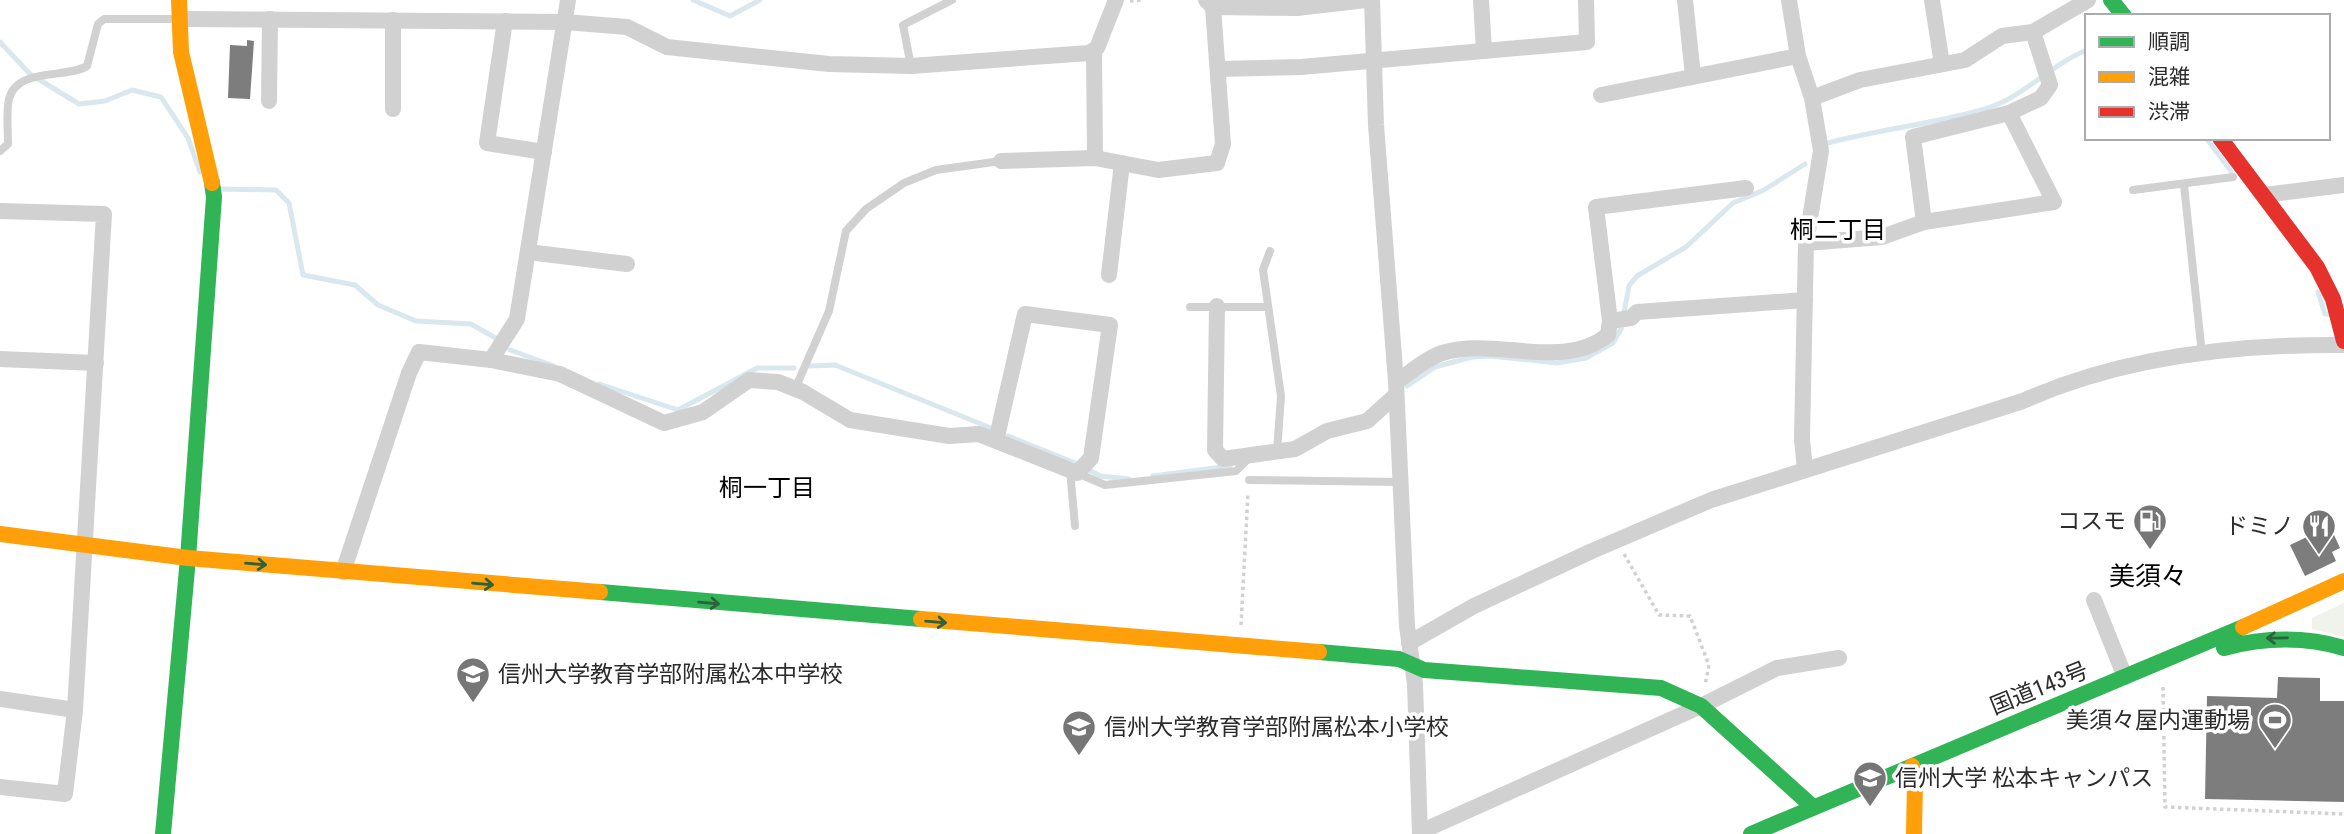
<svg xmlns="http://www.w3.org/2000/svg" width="2344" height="834" viewBox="0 0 2344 834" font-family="'Roboto Condensed','Noto Sans JP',sans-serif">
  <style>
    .green { fill: #f0f3eb }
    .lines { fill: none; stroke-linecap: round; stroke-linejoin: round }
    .stream { stroke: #d8e8ee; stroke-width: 5 }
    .building { fill: #7d7d7d }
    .path { stroke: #d1d1d1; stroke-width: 3.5; stroke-dasharray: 3.5 3.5; stroke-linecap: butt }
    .lane { stroke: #d1d1d1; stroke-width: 8 }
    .street { stroke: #d1d1d1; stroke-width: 16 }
    .fast { stroke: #30b455; stroke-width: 16 }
    .slow { stroke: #ff9f0a; stroke-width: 16 }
    .jam { stroke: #e5322d; stroke-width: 16 }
    .oneway { stroke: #2e623c }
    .labels { text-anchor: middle; stroke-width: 7; stroke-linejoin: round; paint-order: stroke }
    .poi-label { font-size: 23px; fill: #2c2c2c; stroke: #fff; text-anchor: end }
    .street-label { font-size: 23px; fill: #2c2c2c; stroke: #fff }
    .neighbourhood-label { font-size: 24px; fill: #000; stroke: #fff }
    .quarter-label { font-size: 26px; fill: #000; stroke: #fff }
  </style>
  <rect width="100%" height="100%" fill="#fff"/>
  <!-- green -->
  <polygon class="green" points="2344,603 2344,637 2312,629 2312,618"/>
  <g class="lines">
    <!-- stream -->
    <g class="stream">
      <polyline points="693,0 730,16 760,0"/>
      <polyline points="0,42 30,74 79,104 105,101 132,90 161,97 188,138 200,172"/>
      <polyline points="2206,138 2231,171"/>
      <path d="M1828,143C1880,129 1934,124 1985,109C2023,98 2051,64 2087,50"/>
      <polyline points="219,189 276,190 289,203 303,275 355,285 378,305 416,321 471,324 499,340"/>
      <polyline points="2318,292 2325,314 2330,314"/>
      <polyline points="510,350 554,366"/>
      <polyline points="809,366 835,365 991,428"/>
      <polyline points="599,384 678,410 757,368 794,368"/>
      <polyline points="1407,386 1435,367 1472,357 1490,356 1557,363 1586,358 1613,343 1621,329 1629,286 1637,276 1686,247 1733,203 1764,190 1805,164"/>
      <polyline points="1008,436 1075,463"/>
      <polyline points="1089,470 1100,476 1129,479"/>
      <polyline points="1153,476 1230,466"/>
    </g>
  </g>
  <!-- building -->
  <g class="building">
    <polygon points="247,40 254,41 250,99 228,98 230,45 247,46"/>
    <polygon points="2330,526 2340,548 2332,552 2336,561 2305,576 2290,545"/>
    <polygon points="2278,677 2320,678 2320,701 2344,701 2344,802 2205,799 2207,696 2277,698"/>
  </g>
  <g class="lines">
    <!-- path -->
    <g class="path">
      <polyline points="1130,1 1142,0"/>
      <polyline points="1624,554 1659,615 1690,616 1709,665 1705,685"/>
      <polyline points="1241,625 1248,493"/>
      <polyline points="2163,687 2165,807 2344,814"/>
    </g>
    <!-- lane -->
    <g class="lane">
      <polyline points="911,66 903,25 952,0"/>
      <path d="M0,151L8,144C8,130 6,113 9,99C17,67 66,79 87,66L98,24L104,19H176"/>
      <polyline points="2184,185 2202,354"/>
      <polyline points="2133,190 2233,177"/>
      <polyline points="1270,251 1263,270 1281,396 1277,452"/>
      <polyline points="1190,307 1268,307"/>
      <polyline points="795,389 829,311 846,231 866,209 904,183 936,170 1001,161"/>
      <polyline points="1070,470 1075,526"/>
      <polyline points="1077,473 1105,485 1236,471 1248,459"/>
      <polyline points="1249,480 1400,482"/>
    </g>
    <!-- street -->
    <g class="street">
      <polyline points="1372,0 1376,125 1396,382 1407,626 1415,684 1420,834"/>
      <polyline points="1481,0 1484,51"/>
      <polyline points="1685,0 1693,76"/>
      <polyline points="1789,0 1798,56 1812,98 1821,151 1806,243 1802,439 1805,470"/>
      <polyline points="1932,0 1942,64"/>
      <polyline points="1213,7 1297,8 1366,0"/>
      <polyline points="179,19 565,22 627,27 667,47 829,64 911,66 1089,53 1097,48 1116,0"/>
      <polyline points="505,21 487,143 544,152"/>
      <polyline points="1094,50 1095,158"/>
      <polyline points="1219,69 1301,67 1587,42 1586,0"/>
      <polyline points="1601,95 1798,56"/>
      <polyline points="1812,98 1860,80 1965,60 2002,36 2033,32 2088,0"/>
      <polyline points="269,101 270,19"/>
      <polyline points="393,109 393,20"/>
      <polyline points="1001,161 1095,158 1158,170 1217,163 1223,144 1213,7 1206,0"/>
      <polyline points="2264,195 2344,185"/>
      <polyline points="0,211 104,214 75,710 65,794 0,787"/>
      <polyline points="1924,222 1913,137 2009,113 2041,98 2050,85 2033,32"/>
      <polyline points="1806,243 1882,237 1924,222 2054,202 2009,113"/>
      <polyline points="528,252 627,264"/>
      <polyline points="1109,275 1122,163"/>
      <polyline points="1217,306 1215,450 1223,459 1295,449 1327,431 1367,421 1396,395"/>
      <polyline points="1610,321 1631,318 1637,312 1805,300"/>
      <polyline points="0,359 96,363"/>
      <polyline points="491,360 517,319 568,0"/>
      <path d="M1396,382C1410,373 1426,358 1442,353C1496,336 1561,372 1608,335L1610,321L1596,207L1746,188"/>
      <polyline points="343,572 409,373 419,352 491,360 560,374 664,423 703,412 749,380 778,382 803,392 850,420 949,436 979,434 1077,473 1091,458 1110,325 1025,314 996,441"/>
      <polyline points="2094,600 2125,677"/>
      <path d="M1409,643L1474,606L1592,551L1711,500L2023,401C2121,357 2237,344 2344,345"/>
      <polyline points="0,699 75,710"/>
      <polyline points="1420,832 1701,706 1777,668 1839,658"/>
    </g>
    <!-- fast -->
    <g class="fast">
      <polyline points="2111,0 2124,16"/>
      <polyline points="600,592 921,619"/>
      <path d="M2224,648C2265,637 2303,636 2344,648"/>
      <polyline points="1319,652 1399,659 1424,670 1661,688 1701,706 1813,807"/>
      <polyline points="163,834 188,558 214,197 212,183"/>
      <polyline points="1751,834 2243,627"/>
    </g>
    <!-- slow -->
    <g class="slow">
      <polyline points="179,0 181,52 212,183"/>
      <polyline points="0,534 188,558 600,592"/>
      <polyline points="921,619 1319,652"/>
      <polyline points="2243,627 2344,581"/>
      <polyline points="1912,766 1915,781 1914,834"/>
    </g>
    <!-- jam -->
    <polyline class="jam" points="2220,138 2317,267 2333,299 2344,341"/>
  </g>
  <!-- one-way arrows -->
  <defs><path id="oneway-shaft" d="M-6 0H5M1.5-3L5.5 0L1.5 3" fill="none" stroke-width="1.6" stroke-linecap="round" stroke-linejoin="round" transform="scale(1.75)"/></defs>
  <g class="oneway">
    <use href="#oneway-shaft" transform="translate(256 564) rotate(5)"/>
    <use href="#oneway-shaft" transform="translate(483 584) rotate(5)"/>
    <use href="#oneway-shaft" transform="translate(709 603) rotate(5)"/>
    <use href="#oneway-shaft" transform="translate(936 622) rotate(5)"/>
    <use href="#oneway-shaft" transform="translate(2277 638) rotate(179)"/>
  </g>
  <!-- icons -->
  <defs>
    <g id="fuel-pin" transform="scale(1.75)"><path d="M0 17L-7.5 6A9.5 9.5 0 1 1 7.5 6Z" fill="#767676" stroke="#fff"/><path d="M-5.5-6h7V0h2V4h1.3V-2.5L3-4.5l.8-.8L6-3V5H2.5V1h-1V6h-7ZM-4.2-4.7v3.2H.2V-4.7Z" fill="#fff"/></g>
    <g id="restaurant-pin" transform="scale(1.75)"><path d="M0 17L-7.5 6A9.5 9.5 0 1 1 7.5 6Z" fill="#767676" stroke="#fff"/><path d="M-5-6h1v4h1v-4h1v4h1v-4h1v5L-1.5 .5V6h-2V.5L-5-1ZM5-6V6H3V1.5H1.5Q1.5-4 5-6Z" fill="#fff"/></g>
    <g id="school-pin" transform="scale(1.75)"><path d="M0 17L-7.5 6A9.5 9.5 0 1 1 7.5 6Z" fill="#767676" stroke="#fff"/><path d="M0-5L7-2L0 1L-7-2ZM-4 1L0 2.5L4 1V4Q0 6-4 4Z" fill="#fff"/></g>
    <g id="stadium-pin" transform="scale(1.75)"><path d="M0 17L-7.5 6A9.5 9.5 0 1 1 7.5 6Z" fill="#767676" stroke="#fff"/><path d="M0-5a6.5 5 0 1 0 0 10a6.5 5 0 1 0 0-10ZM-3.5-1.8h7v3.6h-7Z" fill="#fff"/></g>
    <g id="university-pin" transform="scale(1.75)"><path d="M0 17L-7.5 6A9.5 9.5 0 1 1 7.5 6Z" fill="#767676" stroke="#fff"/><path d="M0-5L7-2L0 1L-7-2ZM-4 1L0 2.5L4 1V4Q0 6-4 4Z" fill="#fff"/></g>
  </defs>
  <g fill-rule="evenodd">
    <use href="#fuel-pin" x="2150" y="521"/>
    <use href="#restaurant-pin" x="2319" y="526"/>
    <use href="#school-pin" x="473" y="674"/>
    <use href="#stadium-pin" x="2275" y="720"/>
    <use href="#school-pin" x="1079" y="727"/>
    <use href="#university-pin" x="1870" y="778"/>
  </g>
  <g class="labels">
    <!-- poi labels -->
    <g class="poi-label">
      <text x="2126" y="529">コスモ</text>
      <text x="2294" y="534">ドミノ</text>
      <text x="498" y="682" text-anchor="start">信州大学教育学部附属松本中学校</text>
      <text x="2250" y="728">美須々屋内運動場</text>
      <text x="1104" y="735" text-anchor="start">信州大学教育学部附属松本小学校</text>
      <text x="1895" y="786" text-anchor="start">信州大学 松本キャンパス</text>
    </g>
    <!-- street labels -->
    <g class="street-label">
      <text transform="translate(2039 688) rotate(-22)" y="8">国道143号</text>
    </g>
    <!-- neighbourhood labels -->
    <g class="neighbourhood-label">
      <text x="1838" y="238">桐二丁目</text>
      <text x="767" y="496">桐一丁目</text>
    </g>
    <!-- quarter labels -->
    <g class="quarter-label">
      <text x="2148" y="585">美須々</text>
    </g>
  </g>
  <!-- legend -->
  <rect x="2085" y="14" width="245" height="126" fill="#ffffff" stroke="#ababab" stroke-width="2"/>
  <rect x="2099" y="37" width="35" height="10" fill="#30b455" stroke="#ababab" stroke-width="2"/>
  <text x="2148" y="49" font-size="21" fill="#2c2c2c">順調</text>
  <rect x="2099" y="72" width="35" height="10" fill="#ff9f0a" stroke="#ababab" stroke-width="2"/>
  <text x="2148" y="84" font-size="21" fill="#2c2c2c">混雑</text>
  <rect x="2099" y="107" width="35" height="10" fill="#e5322d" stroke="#ababab" stroke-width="2"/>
  <text x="2148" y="119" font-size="21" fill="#2c2c2c">渋滞</text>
</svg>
